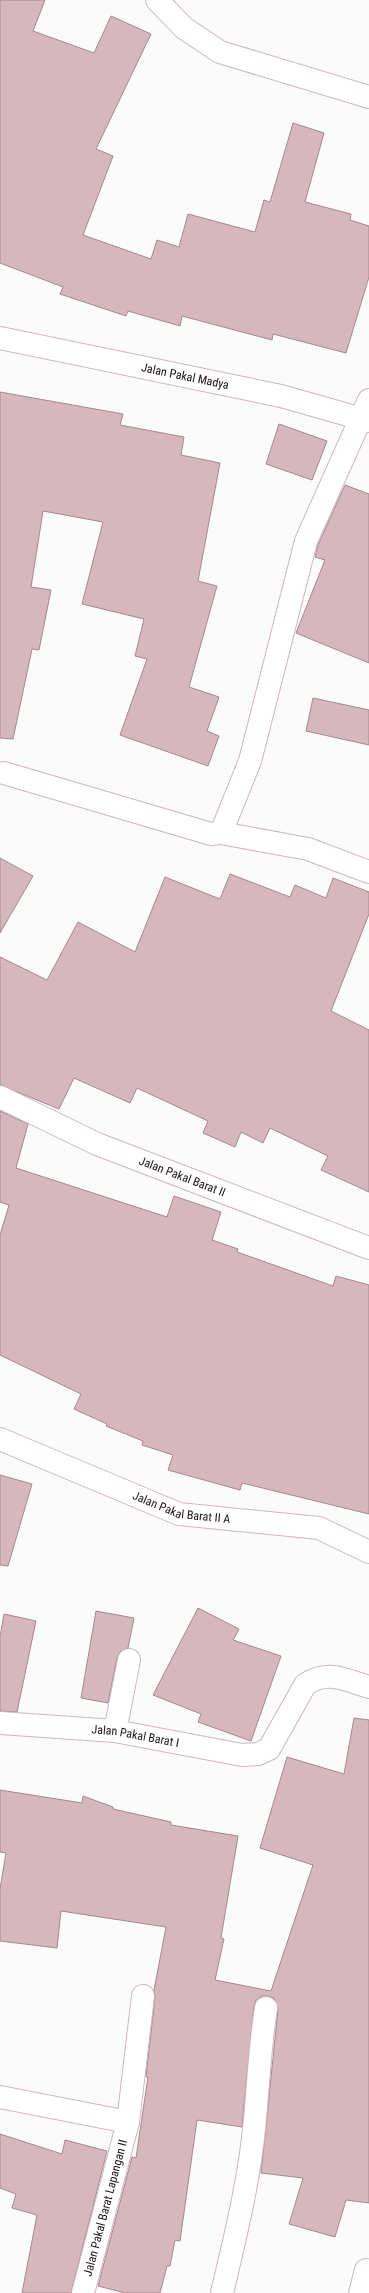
<svg xmlns="http://www.w3.org/2000/svg" width="369" height="2293" viewBox="0 0 369 2293" font-family="'Roboto Condensed',sans-serif">
  <style>
    .building { fill: #d6b7bd; stroke: #a5888e }
    .lines { fill: none; stroke-linecap: round; stroke-linejoin: round }
    .street-casing { stroke: #d0b4c2; stroke-width: 24 }
    .secondary-casing { stroke: #d0b4c2; stroke-width: 24 }
    .street { stroke: #fff; stroke-width: 22 }
    .secondary { stroke: #fff; stroke-width: 22 }
    .labels { text-anchor: middle; stroke-width: 3; stroke-linejoin: round; paint-order: stroke }
    .street-label { font-size: 12px; fill: #1b1217; stroke: #fff }
  </style>
  <rect width="100%" height="100%" fill="#fbfbfb"/>
  <!-- building -->
  <g class="building">
    <polygon points="0,0 45,0 33,31 94,53 111,16 151,34 96,149 113,156 83,235 151,259 157,240 179,247 188,214 255,232 264,200 270,202 293,123 324,133 305,202 351,214 350,220 369,226 369,277 346,353 273,334 272,340 182,316 180,326 128,311 126,316 60,294 63,287 0,263"/>
    <polygon points="0,392 123,414 120,425 184,437 181,455 220,463 198,581 217,586 189,687 219,697 207,731 219,736 208,766 120,735 147,659 135,656 144,619 82,604 103,522 43,511 31,587 51,590 39,650 32,649 13,739 0,738"/>
    <polygon points="279,424 327,441 312,480 266,464"/>
    <polygon points="345,485 369,494 369,663 296,633 325,560 315,557 318,545"/>
    <polygon points="313,698 369,710 369,745 306,731"/>
    <polygon points="0,858 33,876 0,933"/>
    <polygon points="230,874 290,897 295,885 326,898 333,878 369,892 369,914 331,1011 369,1030 369,1192 321,1170 328,1156 270,1128 263,1143 241,1132 235,1147 203,1133 208,1121 137,1088 130,1103 74,1078 59,1109 0,1085 0,957 47,980 78,922 135,952 165,877 220,899"/>
    <polygon points="0,1111 28,1124 16,1168 167,1217 174,1196 221,1212 212,1240 238,1249 237,1252 333,1286 336,1276 369,1285 369,1514 242,1483 240,1490 168,1470 173,1455 142,1445 143,1441 106,1426 107,1424 74,1409 81,1394 0,1355 0,1235 9,1205 0,1202"/>
    <polygon points="0,1475 32,1484 8,1566 0,1565"/>
    <polygon points="198,1608 239,1629 233,1640 281,1656 251,1741 198,1722 201,1714 153,1695"/>
    <polygon points="96,1611 134,1618 128,1648 120,1652 117,1658 108,1703 81,1698"/>
    <polygon points="4,1614 36,1621 17,1712 0,1711 0,1637"/>
    <polygon points="354,1718 369,1720 369,2203 346,2200 335,2237 289,2224 303,2178 261,2173 278,2010 274,1998 268,1996 262,1996 256,2000 254,2006 242,2127 197,2120 180,2241 175,2240 170,2266 167,2266 160,2293 125,2293 98,2286 132,2157 136,2158 148,2077 146,2077 155,1997 154,1990 166,1927 61,1911 57,1948 0,1941 0,1889 6,1853 0,1852 0,1790 82,1803 83,1796 113,1807 113,1809 171,1822 171,1825 238,1836 221,1938 224,1939 215,1980 271,1991 313,1865 260,1848 287,1757 344,1774"/>
    <polygon points="0,2134 62,2154 65,2140 107,2151 71,2293 22,2293 37,2215 12,2208 16,2194 0,2188"/>
  </g>
  <g class="lines">
    <!-- street casing -->
    <g class="street-casing">
      <g id="street">
        <polyline points="157,0 184,28 220,52 369,97"/>
        <polyline points="4,773 211,834 221,833 250,761 306,541 369,400"/>
        <polyline points="221,833 308,849 369,872"/>
        <path id="s1" d="M0,1097L97,1144L369,1248"/>
        <path id="s2" d="M0,1439L179,1514L319,1528L369,1552"/>
        <path id="s3" d="M0,1723L115,1731L242,1755L258,1754L269,1749L305,1685C327,1669 345,1680 369,1687"/>
        <polyline points="115,1731 129,1660"/>
        <polyline points="0,2097 128,2122"/>
        <path id="s4" d="M83,2293L128,2122L143,1996"/>
        <path d="M222,2293C234,2242 247,2190 253,2138C258,2095 259,2051 266,2008"/>
        <polyline points="360,2293 366,2270"/>
      </g>
    </g>
    <!-- secondary casing -->
    <g class="secondary-casing">
      <g id="secondary">
        <path id="s5" d="M0,338L281,396L369,421"/>
      </g>
    </g>
    <!-- street -->
    <use href="#street" class="street"/>
    <!-- secondary -->
    <use href="#secondary" class="secondary"/>
  </g>
  <g class="labels">
    <!-- street labels -->
    <g class="street-label">
      <text dy="4" stroke="none"><textPath href="#s5" startOffset="189">Jalan Pakal Madya</textPath></text>
      <text dy="4" stroke="none"><textPath href="#s1" startOffset="199">Jalan Pakal Barat II</textPath></text>
      <text dy="4" stroke="none"><textPath href="#s2" startOffset="195">Jalan Pakal Barat II A</textPath></text>
      <text dy="4" stroke="none"><textPath href="#s3" startOffset="136">Jalan Pakal Barat I</textPath></text>
      <text dy="4" stroke="none"><textPath href="#s4" startOffset="88">Jalan Pakal Barat Lapangan II</textPath></text>
    </g>
  </g>
</svg>
